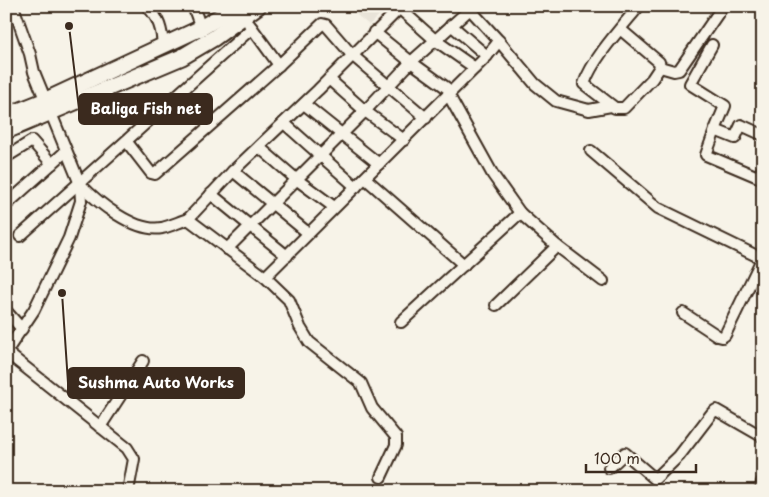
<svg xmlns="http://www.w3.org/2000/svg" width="769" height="497" viewBox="0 0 769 497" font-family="'Playpen Sans',sans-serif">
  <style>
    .built { fill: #e9e4d9 }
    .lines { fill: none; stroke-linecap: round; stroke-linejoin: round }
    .minor-casing { stroke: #3b2a1e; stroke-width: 14 }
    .major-casing { stroke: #3b2a1e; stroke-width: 16 }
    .highway-casing { stroke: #3b2a1e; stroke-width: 19 }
    .minor { stroke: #f7f3e8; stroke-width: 10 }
    .major { stroke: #f7f3e8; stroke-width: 12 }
    .highway { stroke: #f7f3e8; stroke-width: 15 }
    .leader { fill: none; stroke: #3b2a1e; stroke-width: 2 }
    .callout-dot { fill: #3b2a1e; stroke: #f7f3e8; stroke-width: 2 }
    .callout { fill: #3b2a1e; stroke: #3b2a1e; stroke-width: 2 }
    .callout-label { font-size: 15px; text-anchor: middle; font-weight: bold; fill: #fff }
  </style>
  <rect width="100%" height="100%" fill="#f7f3e8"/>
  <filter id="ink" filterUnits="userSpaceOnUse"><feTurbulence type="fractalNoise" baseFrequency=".02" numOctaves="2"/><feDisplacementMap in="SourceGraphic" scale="10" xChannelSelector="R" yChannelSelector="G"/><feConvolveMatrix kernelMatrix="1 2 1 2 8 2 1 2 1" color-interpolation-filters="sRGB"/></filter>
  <g filter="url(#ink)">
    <!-- built -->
    <polygon class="built" points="346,6 389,6 369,25"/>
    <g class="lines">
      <!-- minor casing -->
      <g class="minor-casing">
        <g id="minor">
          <path d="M147,6C159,18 162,30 163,46"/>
          <polyline points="193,6 201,28"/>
          <polyline points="402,6 318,90 233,171 188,219 265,277 487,56 499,41"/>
          <polyline points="467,6 499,41 535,84 556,101 589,110 611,106"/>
          <polyline points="399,8 435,40 475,68"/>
          <polyline points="249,24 279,65"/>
          <polyline points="451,25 487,56"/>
          <path d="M620,29L659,62L660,67L652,79L624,108H615L584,84C593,58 621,28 639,6"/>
          <polyline points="374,32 411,62 451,91"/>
          <polyline points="712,45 690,84 725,106 715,130 735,138 741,125 763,135"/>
          <polyline points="660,67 674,71 679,70 723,6"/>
          <polyline points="329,79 365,111 404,140"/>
          <polyline points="448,94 493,175 520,213 557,246 603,281"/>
          <polyline points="304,104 379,164"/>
          <polyline points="284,123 356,187"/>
          <polyline points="715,130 706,155 758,177 763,169"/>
          <polyline points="127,142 151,173 155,174 279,65 322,24 326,25 352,55 426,118"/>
          <polyline points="259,147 296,179 334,207"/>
          <polyline points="591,151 658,208 763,259"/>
          <polyline points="6,157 32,141 52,164"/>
          <polyline points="233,171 308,233"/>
          <polyline points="365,178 464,265"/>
          <path d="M80,184C97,202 135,233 162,228C170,226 179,222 188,219"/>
          <polyline points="211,194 287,256"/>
          <polyline points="6,205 65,152"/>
          <polyline points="20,236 252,28"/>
          <polyline points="227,249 365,111 411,62 469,10"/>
          <polyline points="265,277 289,300 300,327 309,342 361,383 372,408 396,437 396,445 381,477"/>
          <polyline points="496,305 557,246"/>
          <polyline points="6,311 22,329"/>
          <polyline points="683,313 718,336 722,337 725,335 762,259"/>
          <polyline points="401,322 520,213"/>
          <polyline points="6,352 34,310 69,238 81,201 80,184 34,72 30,54 13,6"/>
          <polyline points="6,352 127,448 134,459 128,491"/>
          <polyline points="100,427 143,361"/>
          <polyline points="609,468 625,453 655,479 679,456 712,413 716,410 763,437"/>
        </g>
      </g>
      <!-- major casing -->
      <g class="major-casing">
        <polyline id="major" points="762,491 763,482"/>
      </g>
      <!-- highway casing -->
      <g class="highway-casing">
        <g id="highway">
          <polyline points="6,116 46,100 201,28 237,6"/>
          <polyline points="6,131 182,57 214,38 258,6"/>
        </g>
      </g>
      <!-- minor -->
      <use href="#minor" class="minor"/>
      <!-- major -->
      <use href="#major" class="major"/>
      <!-- highway -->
      <use href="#highway" class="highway"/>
    </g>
  </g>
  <!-- callouts -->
  <path class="leader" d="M69 26L79 109M62 293L68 383"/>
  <g class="callout-dot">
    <circle cx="69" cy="26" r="5"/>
    <circle cx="62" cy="293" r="5"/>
  </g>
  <g class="callout">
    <rect x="79" y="94" width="133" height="30" rx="5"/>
    <rect x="68" y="368" width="176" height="30" rx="5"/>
  </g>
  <g class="callout-label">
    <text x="146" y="114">Baliga Fish net</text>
    <text x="156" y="388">Sushma Auto Works</text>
  </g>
  <!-- margin -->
  <rect width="769" height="497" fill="none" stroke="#f7f3e8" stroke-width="25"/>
  <rect x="12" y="12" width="744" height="472" fill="none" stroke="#3b2a1e" stroke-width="2" filter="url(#ink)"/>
  <!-- scale -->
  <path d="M586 464v8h110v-8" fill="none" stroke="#3b2a1e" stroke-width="2.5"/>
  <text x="594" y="464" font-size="15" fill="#3b2a1e" stroke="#f7f3e8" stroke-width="4" paint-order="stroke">100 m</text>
</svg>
